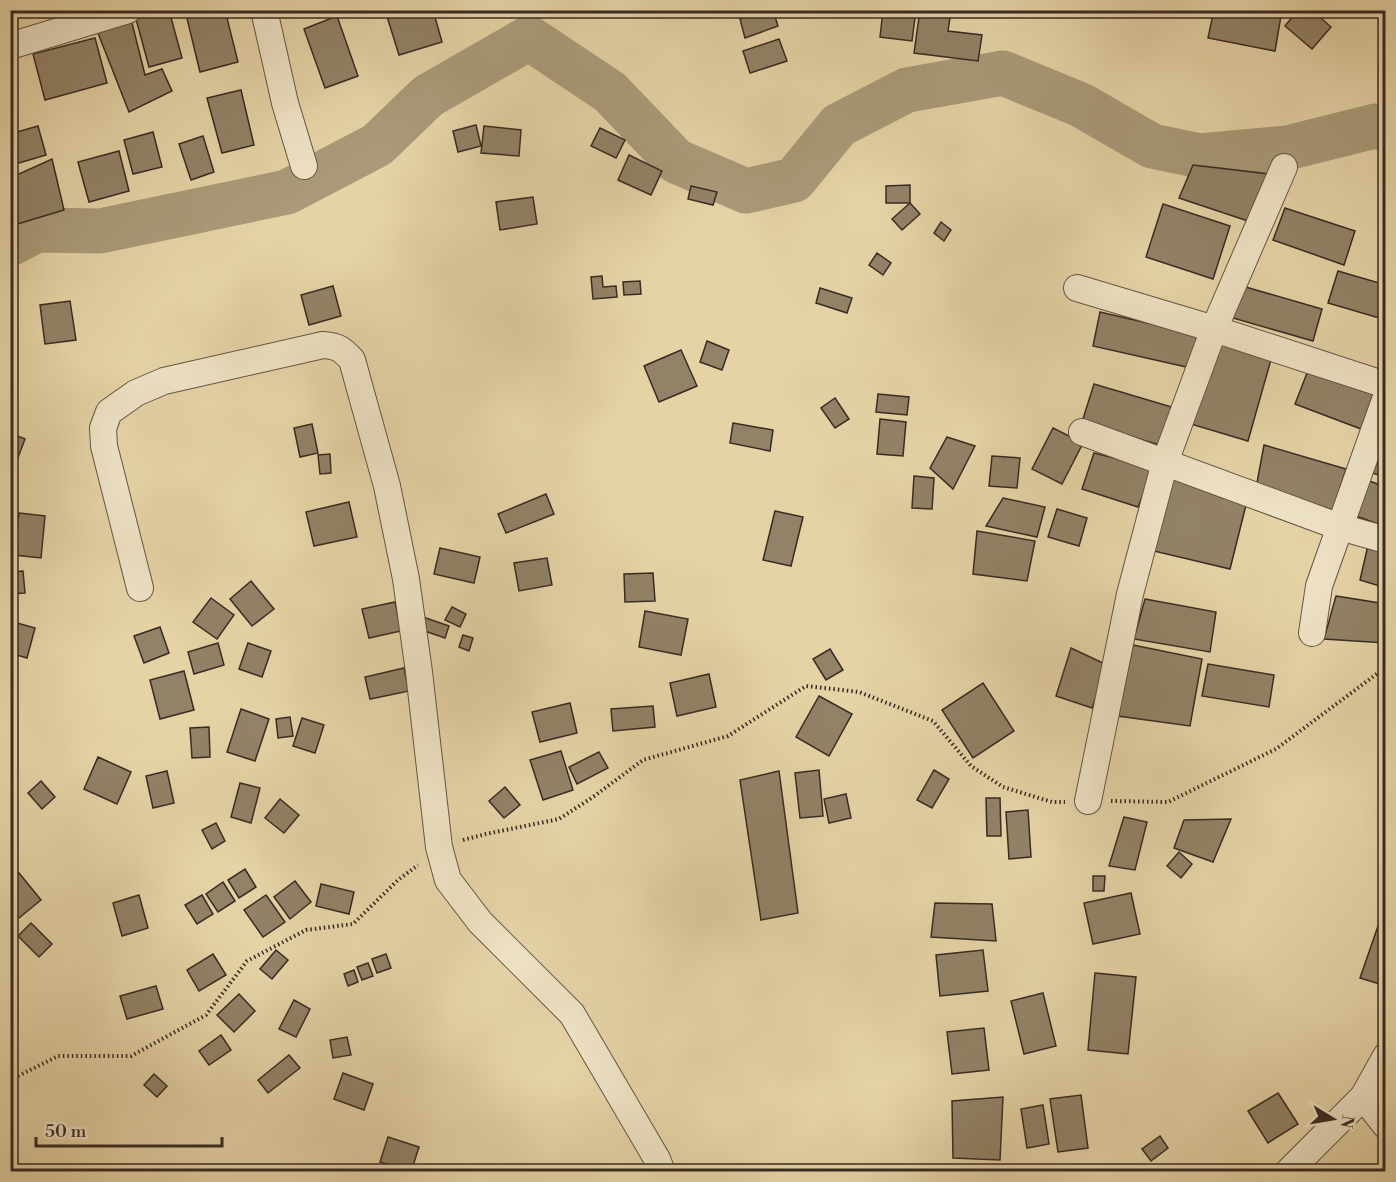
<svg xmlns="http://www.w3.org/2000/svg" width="1396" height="1182" viewBox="0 0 1396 1182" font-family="'Libre Bodoni',serif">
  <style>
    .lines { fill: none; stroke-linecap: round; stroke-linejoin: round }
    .river { stroke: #aa9a79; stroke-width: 45 }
    .building { fill: #928267; stroke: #382b23; stroke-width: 1.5 }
    .minor-casing { stroke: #635544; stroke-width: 28 }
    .path { stroke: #382b23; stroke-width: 4; stroke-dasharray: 1.5 3; stroke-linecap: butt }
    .minor { stroke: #eee2c5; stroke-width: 26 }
  </style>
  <rect width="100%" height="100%" fill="#e5d3a6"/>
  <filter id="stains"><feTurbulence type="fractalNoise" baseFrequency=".00333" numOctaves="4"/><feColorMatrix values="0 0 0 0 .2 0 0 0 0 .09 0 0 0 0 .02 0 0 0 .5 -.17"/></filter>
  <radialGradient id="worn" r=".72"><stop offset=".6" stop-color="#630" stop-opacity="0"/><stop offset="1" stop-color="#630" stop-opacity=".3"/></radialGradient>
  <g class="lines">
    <!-- river -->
    <polyline class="river" points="10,244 37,230 100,231 287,192 377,145 428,96 529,38 610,92 676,161 746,191 794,180 839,125 907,90 1003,73 1081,105 1152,146 1200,156 1287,148 1375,126 1386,129"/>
  </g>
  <!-- building -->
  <g class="building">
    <polygon points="169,10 182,58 149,67 136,19"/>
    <polygon points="185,10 225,10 238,62 200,72"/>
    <polygon points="385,10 433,10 442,42 399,55"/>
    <polygon points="765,10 773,10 778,26 745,38 740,19"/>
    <polygon points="883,10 916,10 912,41 880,37"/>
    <polygon points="920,10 951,11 948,31 982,35 978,61 914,53"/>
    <polygon points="1214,10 1282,10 1275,51 1208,38"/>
    <polygon points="1298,10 1312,10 1331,27 1312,49 1285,26"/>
    <polygon points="337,16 358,76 325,88 304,29"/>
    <polygon points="131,19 145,75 162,69 172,91 129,112 96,28"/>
    <polygon points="95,38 107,83 45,100 33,54"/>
    <polygon points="779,39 787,61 750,73 743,51"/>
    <polygon points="241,90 254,145 222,153 207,98"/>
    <polygon points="476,125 481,146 458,152 453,131"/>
    <polygon points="38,126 46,155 12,165 10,160 10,134"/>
    <polygon points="484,126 521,130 519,156 481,153"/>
    <polygon points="600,128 625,140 616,158 591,146"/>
    <polygon points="153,132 162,167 133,174 124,140"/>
    <polygon points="203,136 214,172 191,180 179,144"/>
    <polygon points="119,151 129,191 89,202 78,162"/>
    <polygon points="629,155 662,171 651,195 618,180"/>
    <polygon points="52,159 64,210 14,225 10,217 10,178"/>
    <polygon points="1193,165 1269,174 1251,222 1179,198"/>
    <polygon points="910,185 910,203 886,203 886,186"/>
    <polygon points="691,186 717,192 713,205 688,199"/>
    <polygon points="533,197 537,224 500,230 496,202"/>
    <polygon points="910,203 920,214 902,230 892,219"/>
    <polygon points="1163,204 1230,226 1213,279 1146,257"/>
    <polygon points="1285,208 1355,231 1344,265 1273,240"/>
    <polygon points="941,222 951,230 944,241 934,233"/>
    <polygon points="877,253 891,263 883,275 869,265"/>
    <polygon points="1338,271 1386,285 1386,320 1328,303"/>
    <polygon points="602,276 603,287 616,286 617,297 593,299 591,277"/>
    <polygon points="640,281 641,294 624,295 623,282"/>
    <polygon points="333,286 341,316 309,325 301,295"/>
    <polygon points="1242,286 1322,309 1313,341 1233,318"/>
    <polygon points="820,288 852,298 847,313 816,303"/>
    <polygon points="70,301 76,340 45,344 40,305"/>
    <polygon points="1100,312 1199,335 1191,368 1093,346"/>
    <polygon points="1215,340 1272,356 1248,441 1191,424"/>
    <polygon points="707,341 729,350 722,370 700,362"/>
    <polygon points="681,350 697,386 659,402 644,366"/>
    <polygon points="1309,368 1375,392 1361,429 1295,404"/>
    <polygon points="1094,384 1175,408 1163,446 1082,422"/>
    <polygon points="878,394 909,397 907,415 876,412"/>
    <polygon points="835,398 849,419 835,428 821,408"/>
    <polygon points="880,419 906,422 903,456 877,454"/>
    <polygon points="733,423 773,430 770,451 730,443"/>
    <polygon points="312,424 318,453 300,457 294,428"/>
    <polygon points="1053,428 1083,443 1062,484 1032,469"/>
    <polygon points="10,433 25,439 10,479"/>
    <polygon points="1386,436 1386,477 1372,473"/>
    <polygon points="947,437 975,446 953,489 930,468"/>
    <polygon points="1264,445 1346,469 1333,510 1256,488"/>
    <polygon points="1094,453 1154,468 1138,507 1082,489"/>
    <polygon points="330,454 331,473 320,474 318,455"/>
    <polygon points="992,456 1020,458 1017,488 989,486"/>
    <polygon points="914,476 934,478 932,509 912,508"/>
    <polygon points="1172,476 1246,505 1230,569 1154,551"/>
    <polygon points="1361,478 1386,487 1386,527 1348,513"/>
    <polygon points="546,494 554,514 506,533 498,514"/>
    <polygon points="1003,498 1045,507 1037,537 986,526"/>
    <polygon points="349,502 357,537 314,546 306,512"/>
    <polygon points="1057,509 1087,518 1079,546 1048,537"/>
    <polygon points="775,511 803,517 791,566 763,560"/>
    <polygon points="19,513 45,516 41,558 14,555"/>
    <polygon points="977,531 1035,541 1027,581 973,574"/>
    <polygon points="1369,541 1386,548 1386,588 1360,580"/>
    <polygon points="440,548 480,557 474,583 434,574"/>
    <polygon points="547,558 552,585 519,591 514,563"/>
    <polygon points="23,571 25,593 10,594 10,572"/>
    <polygon points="653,573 655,601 625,602 624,574"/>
    <polygon points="251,581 274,609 252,626 230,599"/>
    <polygon points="1336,596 1386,604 1386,643 1324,639"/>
    <polygon points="211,598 234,615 217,639 193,622"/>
    <polygon points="1145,599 1216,612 1210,652 1134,639"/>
    <polygon points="395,602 401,631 369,638 362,609"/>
    <polygon points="452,607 466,614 460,627 445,620"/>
    <polygon points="645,611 688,619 681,655 639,647"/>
    <polygon points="423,617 449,626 445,638 419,629"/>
    <polygon points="10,621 35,628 27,658 10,653"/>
    <polygon points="160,627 169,653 144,663 134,636"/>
    <polygon points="463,635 473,638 469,651 459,647"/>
    <polygon points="218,643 224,665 194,674 188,652"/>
    <polygon points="248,643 271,651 262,677 239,669"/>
    <polygon points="1133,645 1202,659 1190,726 1118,716"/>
    <polygon points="1071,648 1107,665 1092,708 1056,696"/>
    <polygon points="830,649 843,670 826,680 813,659"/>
    <polygon points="1208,664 1274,675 1269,707 1202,696"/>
    <polygon points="404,668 409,691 370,699 365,677"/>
    <polygon points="184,671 194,710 160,719 150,680"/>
    <polygon points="709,674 716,707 677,716 670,683"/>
    <polygon points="983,683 1014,731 973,758 942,710"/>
    <polygon points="819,696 852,714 829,756 796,737"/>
    <polygon points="570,703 577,733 540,742 532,712"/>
    <polygon points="653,706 655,727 613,731 611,709"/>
    <polygon points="241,709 269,719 255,761 227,752"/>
    <polygon points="290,717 293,736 278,738 276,719"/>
    <polygon points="302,718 324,725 315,753 293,746"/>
    <polygon points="209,727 210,757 192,758 190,728"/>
    <polygon points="561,751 573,790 543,800 530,760"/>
    <polygon points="599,752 608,768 577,784 569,767"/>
    <polygon points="98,757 131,772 117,804 84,789"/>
    <polygon points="819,770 823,816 800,818 795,773"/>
    <polygon points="934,770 949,779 932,808 917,800"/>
    <polygon points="167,771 174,803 153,808 146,776"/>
    <polygon points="779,771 798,913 761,920 740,780"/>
    <polygon points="41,781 55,797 42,809 28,793"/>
    <polygon points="240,783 260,788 251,823 231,817"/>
    <polygon points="505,787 520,805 504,818 489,801"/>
    <polygon points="846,794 851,818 829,823 824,799"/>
    <polygon points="986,798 1000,798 1001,836 987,836"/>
    <polygon points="280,799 299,815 284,833 265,818"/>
    <polygon points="1028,810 1031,857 1009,859 1006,812"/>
    <polygon points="1124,817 1147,822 1135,870 1109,866"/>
    <polygon points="1231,819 1213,862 1174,848 1184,820"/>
    <polygon points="216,823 225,841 212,849 202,830"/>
    <polygon points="1179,852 1192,864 1181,878 1167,866"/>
    <polygon points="245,869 256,887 239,898 228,880"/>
    <polygon points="19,873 41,900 19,918 10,907 10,880"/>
    <polygon points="1093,876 1105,876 1104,891 1093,891"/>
    <polygon points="295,881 311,902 290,919 274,897"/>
    <polygon points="223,882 235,901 218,912 206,894"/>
    <polygon points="321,884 354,892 349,914 316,906"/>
    <polygon points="1131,893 1140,934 1093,944 1084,903"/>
    <polygon points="139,895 148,928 122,936 113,903"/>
    <polygon points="202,895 213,914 197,924 185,905"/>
    <polygon points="266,895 285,922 263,937 244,910"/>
    <polygon points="935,903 992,904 996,941 931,937"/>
    <polygon points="1386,903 1386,986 1360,978"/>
    <polygon points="31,923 52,944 39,957 18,936"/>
    <polygon points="276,950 288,960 272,979 260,969"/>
    <polygon points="983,950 988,991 940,996 936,955"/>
    <polygon points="213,954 226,975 199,991 187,970"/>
    <polygon points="386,954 391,968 377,973 372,959"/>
    <polygon points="368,963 373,976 362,980 357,967"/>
    <polygon points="354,970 358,982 348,986 344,974"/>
    <polygon points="1095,973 1136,977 1128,1054 1088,1050"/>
    <polygon points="156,986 163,1009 127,1019 120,996"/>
    <polygon points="1043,993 1056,1046 1024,1054 1011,1001"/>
    <polygon points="239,994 255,1011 234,1032 217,1015"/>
    <polygon points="294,1000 310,1009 296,1037 279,1029"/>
    <polygon points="984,1028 989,1070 952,1074 947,1032"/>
    <polygon points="221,1035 231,1050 209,1065 199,1051"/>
    <polygon points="347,1037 351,1055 333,1058 330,1040"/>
    <polygon points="289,1055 300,1068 268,1093 258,1080"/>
    <polygon points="343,1073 373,1084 364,1110 334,1099"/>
    <polygon points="154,1074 167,1086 157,1097 144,1085"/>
    <polygon points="1278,1093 1298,1124 1268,1143 1248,1111"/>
    <polygon points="1081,1095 1088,1148 1058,1152 1050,1099"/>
    <polygon points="1003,1097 1000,1160 953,1158 952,1101"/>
    <polygon points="1043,1105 1049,1144 1027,1148 1021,1109"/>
    <polygon points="1160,1136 1168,1148 1151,1161 1142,1149"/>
    <polygon points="388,1137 419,1147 411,1172 380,1162"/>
  </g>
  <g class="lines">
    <!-- minor casing -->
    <g class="minor-casing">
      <g id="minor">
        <polyline points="264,10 285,103 304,166"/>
        <polyline points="10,46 128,10"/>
        <polyline points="1077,288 1214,329 1386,385"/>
        <polyline points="1082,432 1340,527 1386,540"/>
        <path d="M140,588L104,446L103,428L109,412L136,393L164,381L323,345C338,346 342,349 352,360L387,486L406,579L419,672L439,847L448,880L480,922L572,1014L657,1159L662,1172"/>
        <polyline points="1312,633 1319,586 1386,397"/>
        <polyline points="1088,801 1130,594 1165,462 1214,329 1284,167"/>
        <polyline points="1363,1097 1386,1126"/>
        <polyline points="1288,1172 1363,1097 1386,1056"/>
      </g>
    </g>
    <!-- path -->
    <g class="path">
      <polyline points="1111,801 1168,802 1276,749 1386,667"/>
      <polyline points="463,840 486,834 559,819 593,797 643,760 728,736 806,686 859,692 933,721 971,766 1003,787 1052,802 1065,802"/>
      <polyline points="10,1080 58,1056 131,1056 206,1015 247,961 306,930 353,924 398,880 418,865"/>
    </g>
    <!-- minor -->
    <use href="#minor" class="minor"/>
  </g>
  <!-- margin -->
  <rect width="1396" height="1182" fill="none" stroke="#e5d3a6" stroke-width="36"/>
  <rect x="12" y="12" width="1372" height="1158" fill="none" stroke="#382b23" stroke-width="3"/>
  <rect x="18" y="18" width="1360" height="1146" fill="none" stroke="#382b23" stroke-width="1.5"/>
  <!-- north arrow -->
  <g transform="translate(1333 1119) rotate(101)" stroke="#eee2c5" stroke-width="4.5" paint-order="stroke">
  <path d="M0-4.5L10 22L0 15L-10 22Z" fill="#382b23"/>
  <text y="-9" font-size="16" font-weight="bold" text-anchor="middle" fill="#382b23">N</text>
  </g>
  <!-- scale -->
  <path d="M36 1137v9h186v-9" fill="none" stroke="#382b23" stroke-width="3"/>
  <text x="45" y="1137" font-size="18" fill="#382b23" stroke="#eee2c5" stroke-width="4.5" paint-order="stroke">50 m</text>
  <rect width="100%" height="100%" filter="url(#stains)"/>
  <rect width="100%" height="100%" fill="url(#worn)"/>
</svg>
